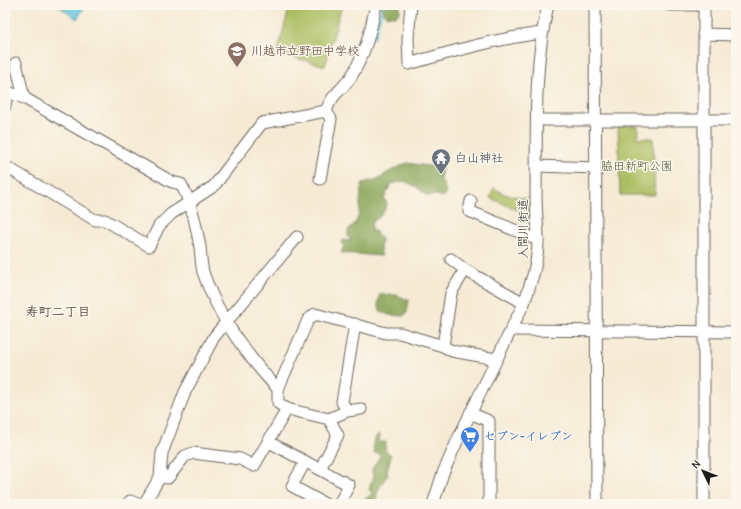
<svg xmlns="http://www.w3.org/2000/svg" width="741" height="509" viewBox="0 0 741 509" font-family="'Comic Neue','Klee One',sans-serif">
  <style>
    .green { fill: #acbe62; stroke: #646d3f }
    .forest { fill: #89a558; stroke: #52603a }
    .water { fill: #61c7de; stroke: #3e727d }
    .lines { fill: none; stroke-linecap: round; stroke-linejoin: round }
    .stream { stroke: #61c7de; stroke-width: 2.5 }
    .minor-casing { stroke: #68645c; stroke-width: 13 }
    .minor { stroke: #fff; stroke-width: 11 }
    .labels { text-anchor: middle; stroke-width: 3; stroke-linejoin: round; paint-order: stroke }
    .education-label { font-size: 12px; font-weight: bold; fill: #785e54; stroke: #fbf7ec; text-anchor: start }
    .worship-label { font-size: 12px; font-weight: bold; fill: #5b616d; stroke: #fbf7ec; text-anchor: start }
    .park-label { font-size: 12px; fill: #4e5534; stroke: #fbf7ec }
    .street-label { font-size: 12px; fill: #1c1c1c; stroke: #fbf7ec }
    .shop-label { font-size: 12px; font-weight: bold; fill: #366cbe; stroke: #fbf7ec; text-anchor: start }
    .neighbourhood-label { font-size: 13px; font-weight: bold; fill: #624e46; stroke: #fbf7ec }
  </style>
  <rect width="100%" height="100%" fill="#fbf7ec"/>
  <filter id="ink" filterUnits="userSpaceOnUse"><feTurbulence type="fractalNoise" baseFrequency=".025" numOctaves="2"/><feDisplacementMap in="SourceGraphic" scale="8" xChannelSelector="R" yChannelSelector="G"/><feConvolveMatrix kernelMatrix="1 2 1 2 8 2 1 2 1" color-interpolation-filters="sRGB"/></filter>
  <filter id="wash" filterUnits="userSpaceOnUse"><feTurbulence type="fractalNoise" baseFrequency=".012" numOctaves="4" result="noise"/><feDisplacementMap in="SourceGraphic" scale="16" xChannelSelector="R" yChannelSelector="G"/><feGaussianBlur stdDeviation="0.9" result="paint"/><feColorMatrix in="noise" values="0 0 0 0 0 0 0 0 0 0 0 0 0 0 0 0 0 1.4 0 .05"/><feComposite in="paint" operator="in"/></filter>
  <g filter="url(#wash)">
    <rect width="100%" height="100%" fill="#f6ead4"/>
    <!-- green -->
    <g class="green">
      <polygon points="290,5 342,5 325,66 277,53"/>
      <polygon points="618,125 638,126 638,138 653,138 655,195 620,195"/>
      <polygon points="494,188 504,194 532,200 533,217 490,198"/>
    </g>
    <!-- forest -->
    <g class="forest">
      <polygon points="380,5 399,5 400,13 395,16 385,15 380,8"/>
      <path d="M407,163L442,168L440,180L444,184L446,195L441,197L438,195L427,196L417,187L404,181L391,184L384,199L387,203C384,211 381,219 372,221L371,231H375L381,239L380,251L382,256L341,253L344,246L342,243L343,240L351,241L348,236V230C365,219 357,200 363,183L381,178L385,174Z"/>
      <polygon points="380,294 396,295 409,300 407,312 404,316 389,315 381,312 378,305"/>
      <path d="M377,435H380L379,442H386L385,450L391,455L387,471L388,475C381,484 376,492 376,503L379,504H359L373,493L369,490L373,477L372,469L380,456L377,453H374L373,443Z"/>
    </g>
    <!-- water -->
    <polygon class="water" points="57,5 86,5 77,19"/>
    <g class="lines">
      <!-- stream -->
      <polyline class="stream" points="374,38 383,5"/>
    </g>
  </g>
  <g filter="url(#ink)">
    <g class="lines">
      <!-- minor casing -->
      <g class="minor-casing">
        <g id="minor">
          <path d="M411,5L408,38L409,64C453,51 496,39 541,33"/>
          <polyline points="595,5 597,504"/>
          <polyline points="669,5 704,5"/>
          <polyline points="703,34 736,35"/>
          <polyline points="16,63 24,98"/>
          <path d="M5,91L24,98L172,182L181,184C192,204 196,225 200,247C201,255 201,264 203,272C218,317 246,355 278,389V403L287,409"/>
          <polyline points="5,106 7,92"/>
          <polyline points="537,120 736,120"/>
          <polyline points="5,166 95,220 105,220 149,246 159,226 171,214 214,186 262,123 326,111"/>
          <polyline points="537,166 595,168"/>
          <path d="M320,179L331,119L326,111C332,94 341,91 351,77C366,52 370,33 376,5"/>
          <polyline points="471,201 469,211 538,240"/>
          <polyline points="451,259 465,270 524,303"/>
          <polyline points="512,330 736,332"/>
          <polyline points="443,346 451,293 465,270"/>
          <polyline points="278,389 308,320 315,314 386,333 400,333 443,346 452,351 496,359"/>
          <polyline points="347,411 342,402 355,324"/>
          <polyline points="470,413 489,421 489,504"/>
          <polyline points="269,442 349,485 339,504"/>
          <polyline points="305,462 292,486 325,504"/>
          <polyline points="320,469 338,435 329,419"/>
          <polyline points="160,477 168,478 185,456 193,453 240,459 254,466 287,409 329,419 347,411 361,409"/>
          <polyline points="128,504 130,501 138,504"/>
          <polyline points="144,504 160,477 162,453 185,392 214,337 297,237"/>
          <path d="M433,504L443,473L458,439L524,303C531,283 538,263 538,241C538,226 536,211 536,196C537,132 533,67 548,5"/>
          <polyline points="704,504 704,5"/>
        </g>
      </g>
      <!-- minor -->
      <use href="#minor" class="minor"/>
    </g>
  </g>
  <!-- icons -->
  <defs>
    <g id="school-pin" transform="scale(1)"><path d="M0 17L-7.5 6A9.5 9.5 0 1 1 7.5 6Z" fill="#8d6e63" stroke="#fbf7ec"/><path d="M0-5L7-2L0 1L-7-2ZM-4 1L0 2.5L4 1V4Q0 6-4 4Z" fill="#fff"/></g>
    <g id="temple-pin" transform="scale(1)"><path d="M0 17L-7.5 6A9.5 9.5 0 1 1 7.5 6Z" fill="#6b7280" stroke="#fbf7ec"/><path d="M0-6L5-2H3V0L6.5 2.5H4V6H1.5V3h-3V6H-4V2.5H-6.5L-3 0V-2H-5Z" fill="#fff"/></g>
    <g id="supermarket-pin" transform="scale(1)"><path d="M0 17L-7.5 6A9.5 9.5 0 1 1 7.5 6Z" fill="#3f7fe0" stroke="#fbf7ec"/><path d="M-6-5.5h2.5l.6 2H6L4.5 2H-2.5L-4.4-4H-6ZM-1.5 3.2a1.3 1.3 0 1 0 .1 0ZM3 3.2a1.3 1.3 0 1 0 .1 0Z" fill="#fff"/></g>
  </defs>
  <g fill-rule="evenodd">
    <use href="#school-pin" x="237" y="51"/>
    <use href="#temple-pin" x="441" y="158"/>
    <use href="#supermarket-pin" x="470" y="436"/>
  </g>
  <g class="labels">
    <!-- education labels -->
    <g class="education-label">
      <text x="251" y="55">川越市立野田中学校</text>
    </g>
    <!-- worship labels -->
    <g class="worship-label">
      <text x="455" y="162">白山神社</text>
    </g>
    <!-- park labels -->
    <g class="park-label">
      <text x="637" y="170">脇田新町公園</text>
    </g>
    <!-- street labels -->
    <g class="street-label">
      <text transform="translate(523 229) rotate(-90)" y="4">入間川街道</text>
    </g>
    <!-- shop labels -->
    <g class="shop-label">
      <text x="484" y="440">セブン-イレブン</text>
    </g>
    <!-- neighbourhood labels -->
    <g class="neighbourhood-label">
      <text x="58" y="316">寿町二丁目</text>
    </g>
  </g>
  <!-- margin -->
  <rect width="741" height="509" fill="none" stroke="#fbf7ec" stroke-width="20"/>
  <!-- north arrow -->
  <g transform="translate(703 471) rotate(313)" stroke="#fbf7ec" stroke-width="3" paint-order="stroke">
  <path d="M0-3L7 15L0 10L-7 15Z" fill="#1c1c1c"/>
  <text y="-6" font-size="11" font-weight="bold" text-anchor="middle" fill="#1c1c1c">N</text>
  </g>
</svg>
